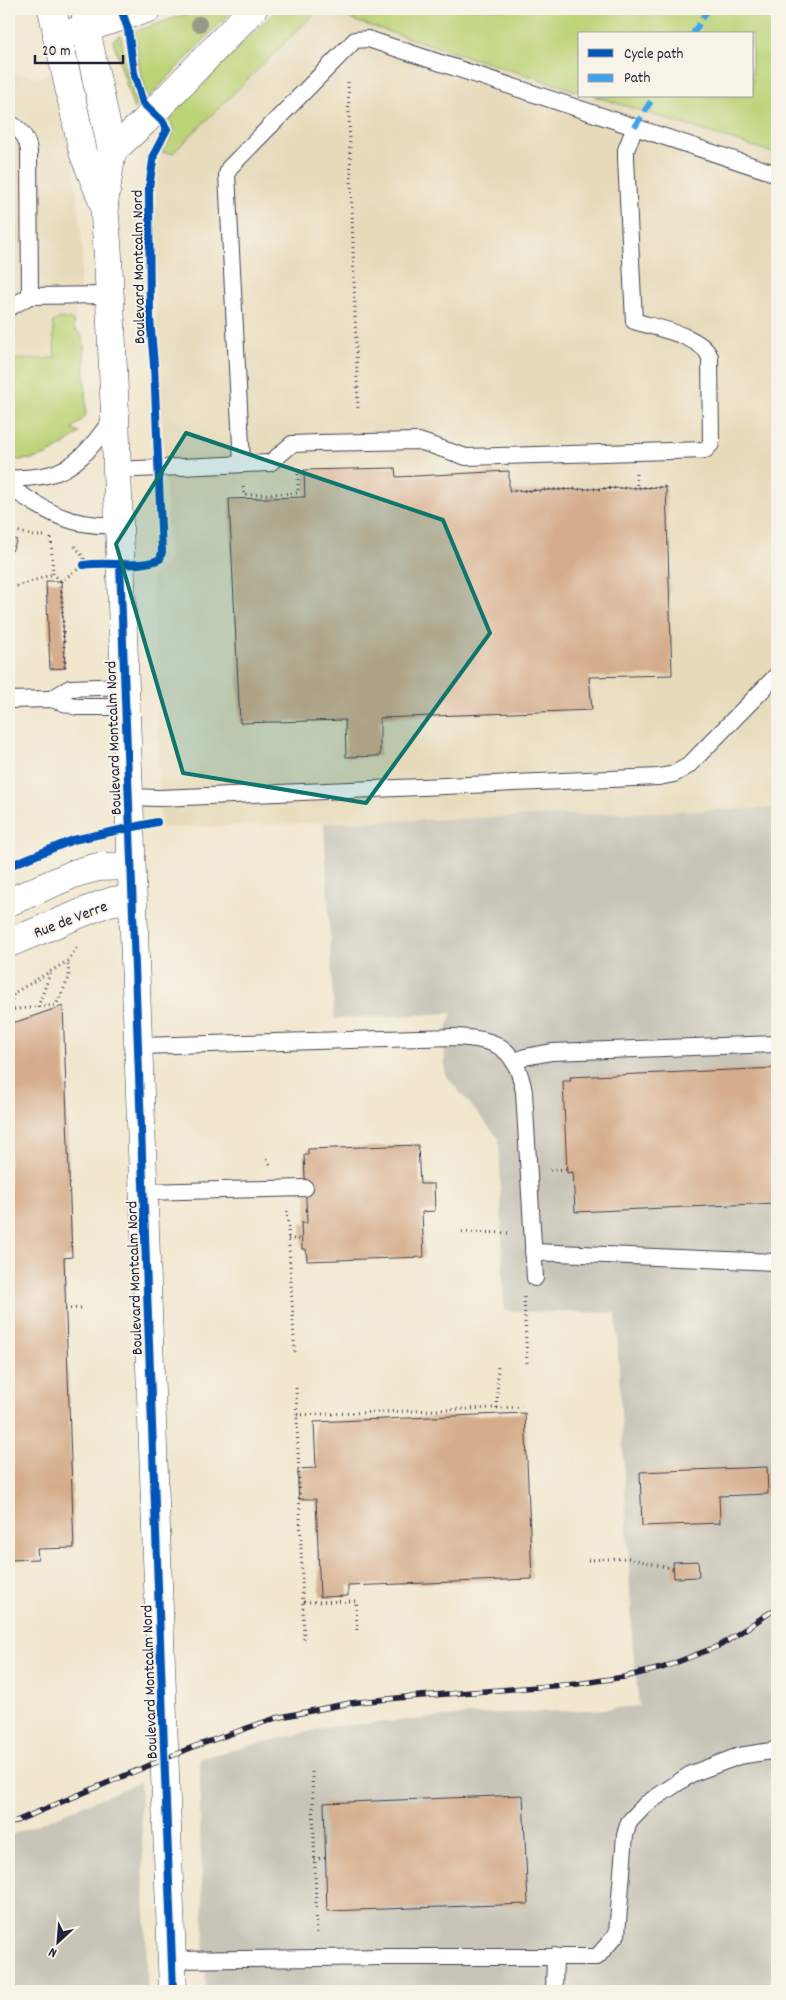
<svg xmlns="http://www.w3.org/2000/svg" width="786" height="2000" viewBox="0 0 786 2000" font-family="Dekko,sans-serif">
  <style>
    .built { fill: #e6daba }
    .industrial { fill: #c8c4b8 }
    .green { fill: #bcd377; stroke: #6f7a59 }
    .building { fill: #d5ad8c }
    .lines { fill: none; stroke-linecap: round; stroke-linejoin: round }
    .service-casing { stroke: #414051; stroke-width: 18 }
    .minor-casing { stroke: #414051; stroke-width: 29 }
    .tertiary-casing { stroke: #414051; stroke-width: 29 }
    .path { stroke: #414051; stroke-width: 3; stroke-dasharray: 1 4; stroke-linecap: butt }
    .service { stroke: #fff; stroke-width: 16 }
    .minor { stroke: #fff; stroke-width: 28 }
    .tertiary { stroke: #fff; stroke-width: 28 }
    .rail-casing { stroke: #22223b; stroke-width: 5.5 }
    .rail { stroke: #f7f3e8; stroke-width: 4; stroke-dasharray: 11; stroke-linecap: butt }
    .quiet { stroke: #3ea2ec; stroke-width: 6; stroke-dasharray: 12 6; stroke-linecap: butt }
    .cycleway-casing { stroke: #f7f3e8; stroke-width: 11 }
    .cycleway { stroke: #0057b8; stroke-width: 8 }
    .tree { fill: #989888 }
    .marked { fill: #0f766e; fill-opacity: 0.2; stroke: #0f766e; stroke-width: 4; stroke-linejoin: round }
    .labels { text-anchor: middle; stroke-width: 4; stroke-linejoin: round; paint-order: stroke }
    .street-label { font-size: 16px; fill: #22223b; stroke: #f7f3e8 }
  </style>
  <rect width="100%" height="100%" fill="#f7f3e8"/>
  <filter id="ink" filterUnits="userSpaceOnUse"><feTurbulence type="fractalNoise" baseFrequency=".02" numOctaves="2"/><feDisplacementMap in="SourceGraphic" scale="10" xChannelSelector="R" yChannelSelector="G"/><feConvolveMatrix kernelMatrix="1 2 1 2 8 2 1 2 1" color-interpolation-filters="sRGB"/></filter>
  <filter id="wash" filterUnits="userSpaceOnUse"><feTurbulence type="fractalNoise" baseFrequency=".0096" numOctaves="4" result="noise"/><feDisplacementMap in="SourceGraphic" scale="20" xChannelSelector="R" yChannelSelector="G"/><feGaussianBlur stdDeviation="1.12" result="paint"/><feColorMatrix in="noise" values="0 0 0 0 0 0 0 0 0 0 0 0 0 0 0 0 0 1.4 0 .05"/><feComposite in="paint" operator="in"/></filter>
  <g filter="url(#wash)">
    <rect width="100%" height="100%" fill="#f1e7cf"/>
    <!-- built -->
    <g class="built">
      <polygon points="319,9 339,9 352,20 580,92 580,96 594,96 777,154 777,808 161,828 152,575 165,564 169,557 159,352 156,332 155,182 158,165 162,152 173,153"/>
      <polygon points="9,61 14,74 29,74 38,78 50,73 53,77 72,146 83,251 75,323 69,319 53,322 56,359 9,360"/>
    </g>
    <!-- industrial -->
    <g class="industrial">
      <polygon points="777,808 777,1991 206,1991 200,1828 200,1758 328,1727 480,1714 593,1710 639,1706 633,1648 616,1313 504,1311 499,1139 445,1074 444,1037 452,1013 334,1019 324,823"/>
      <polygon points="140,1782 148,1991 9,1991 9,1836"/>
    </g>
    <!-- green -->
    <g class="green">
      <polygon points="202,9 234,9 148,98 140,70 135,31"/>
      <path d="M277,9H319L173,153L162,152C170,139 178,134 169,118Z"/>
      <polygon points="339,9 777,9 777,154 594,96 752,96 752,34 580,34 580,92 352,20"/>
      <polygon points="121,35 126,70 137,107 134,110 113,40"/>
      <path d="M60,318L69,319L75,323L73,327L81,335L84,344L86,408L85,417L72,429L79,433C57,452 38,463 9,459V360L55,358L53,322Z"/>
    </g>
    <g id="blocks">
      <!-- building -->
      <g class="building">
        <polygon points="395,468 396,477 509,471 509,491 666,487 672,675 589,677 592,710 380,718 380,756 346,757 345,720 240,723 229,499 305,497 304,470"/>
        <polygon points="9,537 17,540 12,551 9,549"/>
        <polygon points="46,581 61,581 65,668 50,669"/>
        <polygon points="63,1006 72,1257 64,1258 74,1548 37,1549 38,1559 9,1560 9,1022 16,1022"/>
        <polygon points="777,1068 777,1203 575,1212 573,1172 567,1173 563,1081 571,1081 570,1077"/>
        <polygon points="418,1145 420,1184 434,1184 435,1211 422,1212 424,1257 307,1261 306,1249 302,1249 301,1223 307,1223 304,1155 308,1155 308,1149"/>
        <polygon points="525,1413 532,1579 348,1586 348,1596 320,1597 316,1499 299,1499 298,1483 298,1469 316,1468 314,1422"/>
        <polygon points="767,1467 768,1494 719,1496 720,1523 642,1526 640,1472"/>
        <polygon points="698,1561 699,1577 674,1578 673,1562"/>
        <polygon points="523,1795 528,1904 327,1911 324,1803"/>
      </g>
    </g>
  </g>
  <g filter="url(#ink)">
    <use href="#blocks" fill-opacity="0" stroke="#414051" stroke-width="1"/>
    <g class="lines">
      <!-- service casing -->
      <g class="service-casing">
        <g id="service">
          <path d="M9,123C21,129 27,137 29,151L30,296L110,295"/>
          <polyline points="9,308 30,296"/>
          <polyline points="242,464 227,174 229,168 355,40 368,39 777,174"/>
          <path d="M116,470L270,463L292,444L318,443L419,441L466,457L705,450L711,444L710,357C701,335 655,328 634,321L626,158V150L635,127"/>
          <path d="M9,479C21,478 35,478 47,475C79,469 97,439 115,415"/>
          <path d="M9,487C48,512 70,528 119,525"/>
          <polyline points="51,699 70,688 125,686"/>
          <polyline points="9,700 51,699 77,707 125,707"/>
          <polyline points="128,797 159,798 659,777 674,774 688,766 777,675"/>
          <path d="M138,1046L455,1037C497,1039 516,1047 524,1092L535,1278"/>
          <polyline points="515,1062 525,1057 552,1052 777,1044"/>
          <polyline points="144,1192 305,1188"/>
          <polyline points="533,1252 777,1262"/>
          <polyline points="172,1960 387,1957 597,1957 617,1934 625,1835 629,1822 646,1804 691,1774 739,1756 777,1750"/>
          <polyline points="554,1991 555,1956"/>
        </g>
      </g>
      <!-- minor casing -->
      <g class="minor-casing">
        <g id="minor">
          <polyline points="57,37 147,9"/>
          <polyline points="9,902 76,873 98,867 131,866"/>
          <polyline points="9,943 101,905 113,901 132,900"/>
        </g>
      </g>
      <!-- tertiary casing -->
      <g class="tertiary-casing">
        <g id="tertiary">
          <polyline points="52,9 83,152 104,204"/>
          <polyline points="85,9 89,44 112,151 104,204 108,256 115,415 173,1991"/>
          <polyline points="112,151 144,122 253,9"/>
        </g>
      </g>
      <!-- path -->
      <g class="path">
        <polyline points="9,70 13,69"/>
        <polyline points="348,82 358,411"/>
        <polyline points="636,474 637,488"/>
        <polyline points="243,487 244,495 298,493 298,471"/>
        <polyline points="509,491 666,487"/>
        <polyline points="9,529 34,536 44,536"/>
        <polyline points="51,538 53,574 61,581"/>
        <polyline points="12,588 53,574"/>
        <polyline points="65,667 61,581 84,565 84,558 74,545"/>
        <polyline points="38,1007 51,971"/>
        <polyline points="9,1010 14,993 68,961 77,947"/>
        <polyline points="9,1010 56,1005 69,978 68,962"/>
        <polyline points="267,1159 272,1167"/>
        <polyline points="550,1170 567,1169"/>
        <polyline points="287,1211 295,1355"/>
        <polyline points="462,1232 511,1233"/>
        <polyline points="288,1239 301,1239"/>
        <polyline points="524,1297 527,1363"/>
        <polyline points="65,1309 81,1308"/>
        <polyline points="296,1388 304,1642"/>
        <polyline points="497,1408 498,1364"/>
        <polyline points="297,1415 522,1407"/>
        <polyline points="588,1560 628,1558 674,1569"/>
        <polyline points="304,1602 356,1601 357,1632"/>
        <polyline points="312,1772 317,1936"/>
        <polyline points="314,1859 325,1858"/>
      </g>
      <!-- service -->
      <use href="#service" class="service"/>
      <!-- minor -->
      <use href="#minor" class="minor"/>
      <!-- tertiary -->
      <use href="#tertiary" class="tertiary"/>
      <!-- rail casing -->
      <g class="rail-casing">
        <polyline id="rail" points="9,1824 193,1747 276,1718 350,1703 407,1697 577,1684 624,1677 662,1668 721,1645 777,1608"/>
      </g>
      <!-- rail -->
      <use href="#rail" class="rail"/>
      <!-- quiet -->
      <g class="quiet">
        <polyline points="693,34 708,9"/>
        <polyline points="635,127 654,96"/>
      </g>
      <!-- cycleway casing -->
      <g class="cycleway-casing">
        <g id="cycleway">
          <polyline points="120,563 173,1991"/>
          <path d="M84,565C107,561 139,569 160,559L162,552L154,365L150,318L149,188L154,154L167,129L162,121L143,103L134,73L128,29L121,9"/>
          <polyline points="9,866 73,840 157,822"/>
        </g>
      </g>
      <!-- cycleway -->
      <use href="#cycleway" class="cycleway"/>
    </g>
    <!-- trees -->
    <circle class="tree" cx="199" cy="24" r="8"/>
  </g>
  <!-- marked area -->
  <path class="marked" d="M186,433L443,520L490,633L366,803L183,773L116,544Z"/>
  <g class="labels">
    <!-- street labels -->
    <g class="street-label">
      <text transform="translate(137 267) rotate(-91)" y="6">Boulevard Montcalm Nord</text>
      <text transform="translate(112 738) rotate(-92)" y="6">Boulevard Montcalm Nord</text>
      <text transform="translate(70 918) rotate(-21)" y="6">Rue de Verre</text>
      <text transform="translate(133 1278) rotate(-92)" y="6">Boulevard Montcalm Nord</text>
      <text transform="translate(148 1682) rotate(-92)" y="6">Boulevard Montcalm Nord</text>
    </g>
  </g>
  <!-- margin -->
  <rect width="786" height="2000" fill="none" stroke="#f7f3e8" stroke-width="30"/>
  <!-- legend -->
  <rect x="578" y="32" width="175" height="65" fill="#f7f3e8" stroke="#a29fa3"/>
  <rect x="588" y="49" width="25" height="8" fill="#0057b8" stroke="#a29fa3"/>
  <text x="624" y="58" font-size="15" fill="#22223b">Cycle path</text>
  <rect x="588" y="74" width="25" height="8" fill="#3ea2ec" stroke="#a29fa3"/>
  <text x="624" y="82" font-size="15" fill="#22223b">Path</text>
  <!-- north arrow -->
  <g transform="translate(58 1942) rotate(206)" stroke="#f7f3e8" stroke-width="4" paint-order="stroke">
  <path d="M0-4L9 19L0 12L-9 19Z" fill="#22223b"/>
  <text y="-8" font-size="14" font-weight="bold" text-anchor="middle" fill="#22223b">N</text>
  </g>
  <!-- scale -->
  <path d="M35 55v8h88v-8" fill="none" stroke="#22223b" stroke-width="2.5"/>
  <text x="42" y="55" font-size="15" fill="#22223b" stroke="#f7f3e8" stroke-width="4" paint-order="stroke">20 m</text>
</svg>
